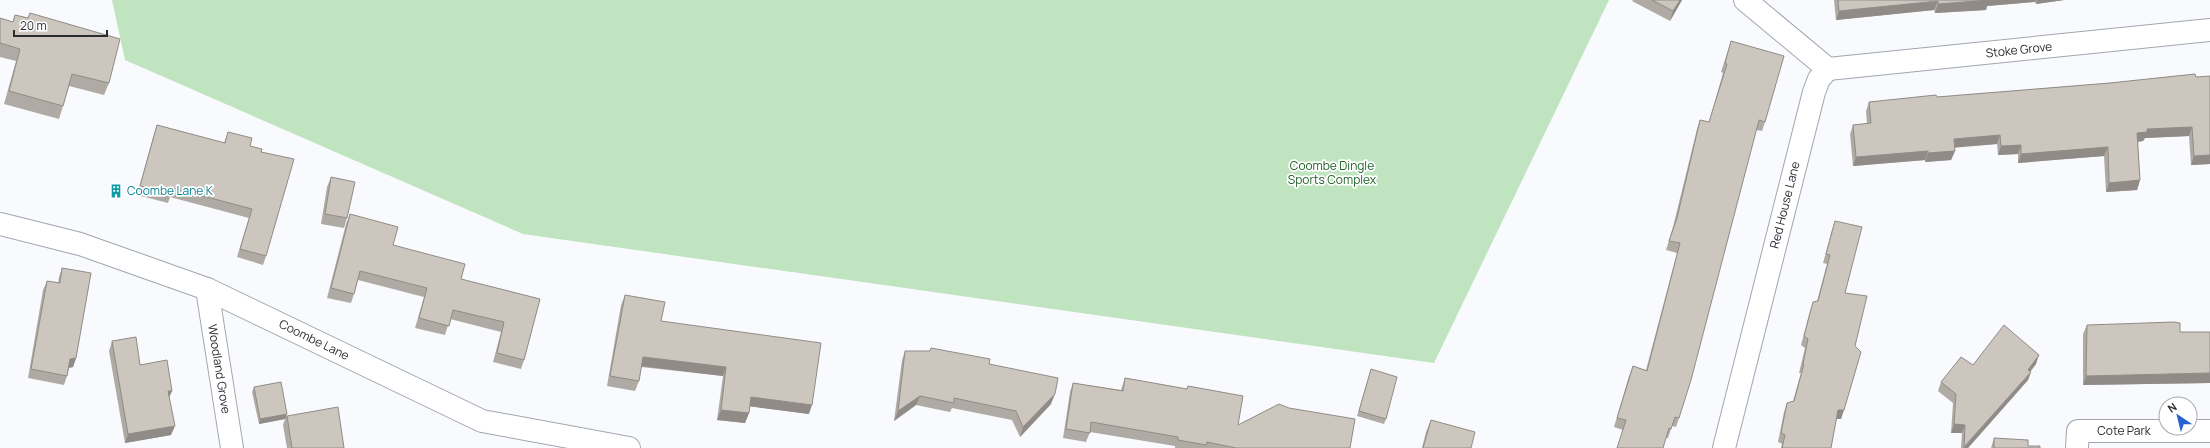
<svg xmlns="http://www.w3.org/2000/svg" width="2210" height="448" viewBox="0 0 2210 448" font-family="Manrope,sans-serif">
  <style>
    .green { fill: #bfe4bf }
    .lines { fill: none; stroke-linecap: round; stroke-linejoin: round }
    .minor-casing { stroke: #a1a6ae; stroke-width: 24 }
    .minor { stroke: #fff; stroke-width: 22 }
    .wall { fill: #b0aaa4 }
    .shaded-wall { fill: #908b86 }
    .building { fill: #cdc6bf; stroke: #908b86 }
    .labels { text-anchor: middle; stroke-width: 3.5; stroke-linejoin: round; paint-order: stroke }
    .street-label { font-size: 12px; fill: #2a2c30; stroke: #fff }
    .park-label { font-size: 12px; fill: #226128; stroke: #fff }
    .culture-label { font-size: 12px; fill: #0d838f; stroke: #fff; text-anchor: start }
  </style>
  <rect width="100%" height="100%" fill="#f8fafd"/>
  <!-- green -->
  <polygon class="green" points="112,0 1609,0 1434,363 523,234 125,60"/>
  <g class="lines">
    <!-- minor casing -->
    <g class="minor-casing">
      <g id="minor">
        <polyline points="1745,0 1828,69"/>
        <polyline points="1828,69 2210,30"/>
        <polyline points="0,224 80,244 207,289 482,421 629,448"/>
        <polyline points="207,289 232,448"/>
        <polyline points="1724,448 1814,92 1819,79 1828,69"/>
        <polyline points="2077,448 2078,431 2210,431"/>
      </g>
    </g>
    <!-- minor -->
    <use href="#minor" class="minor"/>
  </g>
  <!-- wall -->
  <g class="wall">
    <polygon points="1633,0 1682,0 1670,21 1632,1"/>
    <polygon points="1834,0 2064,0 2036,4 2035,2 1987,6 1986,10 1935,13 1934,10 1836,20"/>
    <polygon points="30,13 109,83 104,95 69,86 63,106 59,119 4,104 16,61 0,57 0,18 13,22 15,15 28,18"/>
    <polygon points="1731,41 1765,122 1762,131 1756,130 1679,418 1676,427 1672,426 1668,438 1666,438 1663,448 1617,448 1623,430 1614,427 1629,376 1633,366 1646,370 1677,253 1666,250 1673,227 1697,129 1700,120 1709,122 1723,73 1721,72"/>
    <polygon points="2195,74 2210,164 2191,165 2189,136 2145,138 2143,141 2138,142 2140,180 2137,190 2106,192 2104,156 2018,163 2018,154 1998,155 1997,144 1954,147 1955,151 1951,160 1925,162 1925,160 1853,166 1850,134 1853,125 1867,124 1866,111 1869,102 1937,97 2110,83"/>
    <polygon points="157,125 224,143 228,132 261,152 266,256 263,265 237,257 249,218 170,197 168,203 137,195 154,134"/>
    <polygon points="331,177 347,218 344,228 321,224 327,187"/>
    <polygon points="350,214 393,245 461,279 540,299 524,360 521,369 493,362 501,332 450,319 445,335 415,328 424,297 358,280 354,294 351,303 327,298 346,224"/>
    <polygon points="1835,221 1845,293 1855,346 1841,419 1836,419 1831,448 1781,448 1782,444 1778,442 1784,412 1787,403 1793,401 1801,373 1799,373 1805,348 1801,345 1810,311 1813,302 1817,301 1827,264 1823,263 1832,230"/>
    <polygon points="62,268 76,358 73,367 69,368 67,376 64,385 28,378 43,290 47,281 58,283 59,277"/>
    <polygon points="625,295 661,321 809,414 749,406 749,413 745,423 717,420 723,376 641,367 639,381 635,391 607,386 621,305"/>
    <polygon points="2087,325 2180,332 2210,332 2210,383 2083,385 2083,334"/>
    <polygon points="112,341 172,391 169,397 171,435 125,443 109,351"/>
    <polygon points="931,348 989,364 1051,404 1020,437 1012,420 952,408 950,412 916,405 894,421 902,360 905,351 930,351"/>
    <polygon points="2036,364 2031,371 2028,380 1968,448 1961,448 1962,433 1951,433 1953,403 1938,391 1941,382 1973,365"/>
    <polygon points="1371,369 1386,419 1384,424 1357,416"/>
    <polygon points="1125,378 1187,389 1188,386 1238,425 1350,448 1175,448 1175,446 1090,432 1086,442 1063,438 1070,392 1073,383 1121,390"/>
    <polygon points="254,387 287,416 344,448 287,448 283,425 285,419 259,424 252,392"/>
    <polygon points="1431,420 1471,448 1422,448 1426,432"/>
    <polygon points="1994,438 2028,446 2040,448 1991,448"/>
  </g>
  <!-- shaded-wall -->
  <g class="shaded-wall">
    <polygon points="1680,0 1682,0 1670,21 1673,11"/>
    <polygon points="1988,0 2036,0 2035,2 1987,6 1986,10 1935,13 1938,4"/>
    <polygon points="2037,0 2064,0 2036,4"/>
    <polygon points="1938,1 1934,10 1836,20 1839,11"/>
    <polygon points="2192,127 2189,136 2145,138 2143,141 2134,142 2137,133 2147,129"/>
    <polygon points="2000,135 1997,144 1951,148 1954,139"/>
    <polygon points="2021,145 2018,154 1998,155 2001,146"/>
    <polygon points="2108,147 2104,156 2018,163 2021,154"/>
    <polygon points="1928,151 1925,160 1853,166 1856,157"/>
    <polygon points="1955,151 1951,160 1925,162 1928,153"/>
    <polygon points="2210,155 2210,164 2191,165 2194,156"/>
    <polygon points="2140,180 2137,190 2106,192 2109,183"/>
    <polygon points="2039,355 2036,364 2025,378 2031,372 2028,380 1968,448 1964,448"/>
    <polygon points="643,357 726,367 723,376 640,366"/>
    <polygon points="76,358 73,367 67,368 70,359"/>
    <polygon points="2210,373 2210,383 2083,385 2086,376"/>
    <polygon points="168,391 172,391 168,400"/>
    <polygon points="1055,394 1051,404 1020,437 1023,427"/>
    <polygon points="920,396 916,405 894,421 898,411"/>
    <polygon points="751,397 812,405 809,414 747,406"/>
    <polygon points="721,410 749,413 745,423 717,420"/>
    <polygon points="1838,410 1844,410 1841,419 1835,419"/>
    <polygon points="287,414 285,419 259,424 260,419"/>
    <polygon points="1954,424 1965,425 1962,433 1951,433"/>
    <polygon points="175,426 171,435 125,443 128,434"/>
  </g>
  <!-- building -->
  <g class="building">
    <polygon points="1652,0 1680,0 1673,11"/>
    <polygon points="1838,0 1989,0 1938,4 1938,1 1839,11"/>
    <polygon points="30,13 120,39 109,83 72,74 63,106 9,91 20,49 0,43 0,18 13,22 15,15 28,18"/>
    <polygon points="1731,41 1784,56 1765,122 1759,120 1691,380 1679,418 1675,417 1671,429 1669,428 1663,448 1617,448 1626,420 1617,418 1633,366 1647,371 1680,243 1669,241 1677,218 1700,120 1709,122 1727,64 1725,63"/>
    <polygon points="2195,74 2196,77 2210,76 2210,155 2194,156 2192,127 2147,129 2147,132 2137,133 2140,180 2109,183 2108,147 2021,154 2021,145 2001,146 2000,135 1954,139 1955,151 1928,153 1928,151 1856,157 1853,125 1871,123 1869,102 1936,95 1937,97 2110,83"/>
    <polygon points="157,125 225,143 228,132 252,138 250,146 262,149 261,152 294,159 266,256 240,249 252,209 173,188 171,194 140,186"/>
    <polygon points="331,177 355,182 347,218 325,214"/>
    <polygon points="350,214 398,227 393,245 465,264 461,279 540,299 524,360 497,353 504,322 453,310 449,326 419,318 427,288 360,271 354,294 331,288"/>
    <polygon points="1835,221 1862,227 1845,293 1867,296 1855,346 1861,352 1844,410 1838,410 1831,448 1782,448 1785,435 1781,433 1787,403 1794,401 1804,364 1803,364 1808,339 1804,336 1813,302 1818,301 1830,255 1826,254"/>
    <polygon points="62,268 91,273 76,358 70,359 67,376 31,369 47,281 60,283"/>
    <polygon points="625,295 665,302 661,321 821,343 812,405 751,397 749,413 721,410 726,367 643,357 639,381 610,376"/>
    <polygon points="2174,322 2180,323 2180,332 2210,332 2210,373 2086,376 2087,325"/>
    <polygon points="2004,325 2039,355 2028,370 2031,372 1964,447 1965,425 1954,424 1956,394 1941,382 1961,357 1973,365"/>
    <polygon points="136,337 140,365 167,360 172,391 168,391 175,426 128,434 112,341"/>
    <polygon points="931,348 990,359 989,364 1058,378 1055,394 1023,427 1016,411 954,398 954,403 920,396 898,411 905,351 930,351"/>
    <polygon points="1371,369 1397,377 1386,419 1359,411"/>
    <polygon points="1125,378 1187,389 1188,386 1243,396 1238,425 1279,404 1289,408 1355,419 1350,448 1236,448 1207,442 1206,445 1178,440 1178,437 1091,422 1090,433 1066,429 1073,383 1123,391"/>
    <polygon points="281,382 287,414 260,419 254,387"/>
    <polygon points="338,407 344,448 292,448 287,416"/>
    <polygon points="1431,420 1475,432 1471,448 1423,448"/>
    <polygon points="1994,438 2028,440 2028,446 2040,446 2040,448 1994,448"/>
  </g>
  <!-- icons -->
  <defs>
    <g id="building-bare" transform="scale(1.08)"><path d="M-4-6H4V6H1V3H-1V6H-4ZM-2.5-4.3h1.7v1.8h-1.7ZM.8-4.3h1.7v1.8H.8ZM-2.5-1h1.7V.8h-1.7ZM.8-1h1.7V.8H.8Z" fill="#0f9aa8" stroke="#fff" stroke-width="2.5" paint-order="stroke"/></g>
  </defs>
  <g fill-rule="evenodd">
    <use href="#building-bare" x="116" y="191"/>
  </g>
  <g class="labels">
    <!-- street labels -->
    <g class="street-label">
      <text transform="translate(2019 50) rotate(-6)" y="4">Stoke Grove</text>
      <text transform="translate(1785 205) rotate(-76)" y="4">Red House Lane</text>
      <text transform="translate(314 340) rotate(26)" y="4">Coombe Lane</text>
      <text transform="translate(219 369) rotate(81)" y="4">Woodland Grove</text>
      <text x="2124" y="435">Cote Park</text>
    </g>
    <!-- park labels -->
    <g class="park-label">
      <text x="1332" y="170">Coombe Dingle<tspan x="1332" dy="14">Sports Complex</tspan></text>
    </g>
    <!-- culture labels -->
    <g class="culture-label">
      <text x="127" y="195">Coombe Lane K</text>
    </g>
  </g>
  <!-- north arrow -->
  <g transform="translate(2178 416) rotate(325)"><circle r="19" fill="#ffffff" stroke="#aaabac"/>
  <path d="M0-3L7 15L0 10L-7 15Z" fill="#2a63d0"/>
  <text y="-6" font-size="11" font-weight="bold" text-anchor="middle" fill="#2a2c30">N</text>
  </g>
  <!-- scale -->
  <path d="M14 30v6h93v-6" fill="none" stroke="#2a2c30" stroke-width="2"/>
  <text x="20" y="30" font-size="12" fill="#2a2c30" stroke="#ffffff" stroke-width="3" paint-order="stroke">20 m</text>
</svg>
